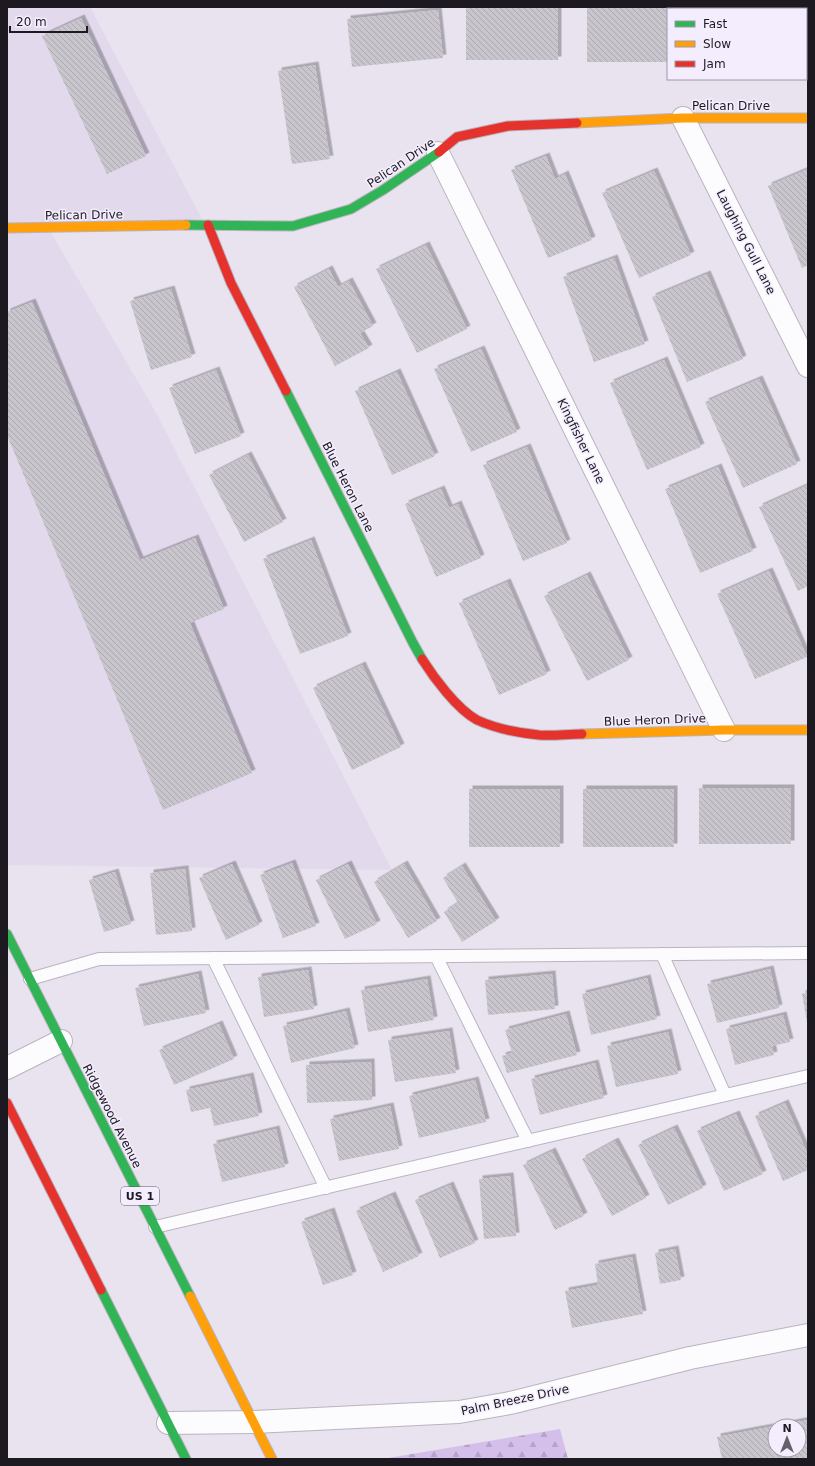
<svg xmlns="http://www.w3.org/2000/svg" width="815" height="1466" viewBox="0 0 815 1466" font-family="'DejaVu Sans',sans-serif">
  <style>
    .built { fill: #e2d9ed }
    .forest { fill: url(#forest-firs) }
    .building { fill: url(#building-back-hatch); filter: url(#shadow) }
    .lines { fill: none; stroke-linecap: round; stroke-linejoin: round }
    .lane-casing { stroke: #b9b4be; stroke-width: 14 }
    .street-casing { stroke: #b9b4be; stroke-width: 24 }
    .fast-casing { stroke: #b9b4be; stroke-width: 11 }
    .slow-casing { stroke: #b9b4be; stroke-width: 11 }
    .jam-casing { stroke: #b9b4be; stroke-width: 11 }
    .lane { stroke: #fcfbfd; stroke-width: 12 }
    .street { stroke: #fcfbfd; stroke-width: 22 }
    .fast { stroke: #30b455; stroke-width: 9 }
    .slow { stroke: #ff9f0a; stroke-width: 9 }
    .jam { stroke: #e5322d; stroke-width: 9 }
    .labels { text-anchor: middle; stroke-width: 3; stroke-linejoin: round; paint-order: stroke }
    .shield { fill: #f4edfe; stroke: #5e5963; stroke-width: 1 }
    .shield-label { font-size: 11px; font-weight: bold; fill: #1d1921 }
    .street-label { font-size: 12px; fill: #1d1921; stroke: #f4edfe }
  </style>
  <defs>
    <pattern id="forest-firs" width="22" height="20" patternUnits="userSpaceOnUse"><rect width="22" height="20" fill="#d4beea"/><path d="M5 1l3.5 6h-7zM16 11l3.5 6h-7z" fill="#b6a3c8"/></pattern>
    <pattern id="building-back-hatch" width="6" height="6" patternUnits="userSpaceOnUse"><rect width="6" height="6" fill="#c9c5cd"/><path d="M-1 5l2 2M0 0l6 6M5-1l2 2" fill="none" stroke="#aca9b0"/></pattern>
    <filter id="shadow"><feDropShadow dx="3.5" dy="-3.5" stdDeviation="0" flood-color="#0004"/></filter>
  </defs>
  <rect width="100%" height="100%" fill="#e9e3ef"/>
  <!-- built -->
  <polygon class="built" points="7,7 90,7 202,219 46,224 154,409 392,870 7,865"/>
  <!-- forest -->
  <polygon class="forest" points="560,1429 568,1459 382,1459"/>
  <!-- building -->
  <g class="building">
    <rect x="466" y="7" width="92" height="53"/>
    <polygon points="587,7 679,7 679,9 668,9 668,62 587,62"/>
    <rect x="723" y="7" width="73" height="2"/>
    <polygon points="438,10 443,58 352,67 347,19"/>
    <polygon points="81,18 146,156 107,174 42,36"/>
    <polygon points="315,65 330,159 292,164 278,71"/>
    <polygon points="546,156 555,179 565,174 592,240 548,258 511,170"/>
    <polygon points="808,169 808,265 802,268 768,186"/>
    <polygon points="654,171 691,255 639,278 602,193"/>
    <polygon points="426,245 467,329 417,353 376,269"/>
    <polygon points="614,258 645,344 594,362 563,277"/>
    <polygon points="329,269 338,287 349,281 373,326 360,333 369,348 335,366 294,287"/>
    <polygon points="707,274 743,359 687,382 652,297"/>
    <polygon points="171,289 192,357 151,370 130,301"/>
    <polygon points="32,302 140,560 195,538 224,609 190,623 252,773 163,810 7,435 7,312"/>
    <polygon points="481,349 517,432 471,452 434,369"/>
    <polygon points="664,360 701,447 647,470 610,383"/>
    <polygon points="216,370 241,436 195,454 169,388"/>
    <polygon points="397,372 435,456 392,475 355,391"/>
    <polygon points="759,379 797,464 743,488 705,402"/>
    <polygon points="527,447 567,543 523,561 483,465"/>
    <polygon points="248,455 283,522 244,542 209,475"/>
    <polygon points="718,467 753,551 700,573 665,489"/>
    <polygon points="808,485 808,586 798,591 759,507"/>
    <polygon points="441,489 449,508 458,504 481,558 436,577 405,504"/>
    <polygon points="311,540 348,636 300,654 263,559"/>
    <polygon points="769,571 807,657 755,679 717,594"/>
    <polygon points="587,575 629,660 587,681 544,596"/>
    <polygon points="507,582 547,674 499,695 459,603"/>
    <polygon points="362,665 401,747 352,770 313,688"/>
    <rect x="699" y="788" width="92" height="56"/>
    <rect x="469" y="789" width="91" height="58"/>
    <rect x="583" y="789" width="91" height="58"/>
    <polygon points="292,863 316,926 283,938 260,875"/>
    <polygon points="232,864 259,925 226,940 199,878"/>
    <polygon points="348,864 377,924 345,939 316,880"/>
    <polygon points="404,864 437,921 408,938 374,882"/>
    <polygon points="462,866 496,921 462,942 444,912 458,903 443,878"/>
    <polygon points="185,869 192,931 156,935 150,873"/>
    <polygon points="115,872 131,924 104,932 89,880"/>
    <polygon points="770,969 779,1008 717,1023 707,984"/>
    <polygon points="308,970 314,1009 264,1017 258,977"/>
    <polygon points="198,974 206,1013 144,1026 135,988"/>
    <polygon points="552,974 555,1009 488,1015 485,980"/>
    <polygon points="647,978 657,1019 591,1035 582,994"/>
    <polygon points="427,979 434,1020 368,1032 361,990"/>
    <polygon points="808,992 808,1022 807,1022 802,994"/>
    <polygon points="346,1011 355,1048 291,1063 283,1026"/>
    <polygon points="566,1014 577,1055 507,1073 502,1056 512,1053 505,1030"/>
    <polygon points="783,1015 790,1042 772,1046 774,1055 735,1065 726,1029"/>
    <polygon points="219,1024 234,1059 174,1085 159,1050"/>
    <polygon points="449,1031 456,1073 395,1082 388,1040"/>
    <polygon points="668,1032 678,1074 616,1087 607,1046"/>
    <polygon points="371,1062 372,1100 307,1103 306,1065"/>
    <polygon points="595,1063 604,1098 540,1115 531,1079"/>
    <polygon points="250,1076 259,1116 214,1126 210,1108 191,1112 186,1090"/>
    <polygon points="475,1080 486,1122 419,1138 409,1096"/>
    <polygon points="785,1103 808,1155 808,1170 783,1181 755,1116"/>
    <polygon points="390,1106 399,1149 339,1161 330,1119"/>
    <polygon points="736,1114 763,1174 724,1191 697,1131"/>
    <polygon points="674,1128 703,1188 668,1205 638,1145"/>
    <polygon points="276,1129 285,1167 222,1182 213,1144"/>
    <polygon points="615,1141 646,1198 612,1216 582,1159"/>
    <polygon points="552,1151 584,1216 555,1230 523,1165"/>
    <polygon points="510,1176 516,1236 484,1239 479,1179"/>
    <polygon points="450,1185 475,1243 440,1258 415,1200"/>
    <polygon points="392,1195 419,1256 383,1272 356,1211"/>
    <polygon points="331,1211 353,1275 323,1285 301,1222"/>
    <polygon points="675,1249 681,1280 660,1284 655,1253"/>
    <polygon points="632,1257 643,1314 572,1328 565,1291 598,1285 595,1264"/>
    <polygon points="808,1420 808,1459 722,1459 717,1437 775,1426 775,1450 799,1450 799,1426 781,1425"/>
  </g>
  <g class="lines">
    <!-- lane casing -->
    <g class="lane-casing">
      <g id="lane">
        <polyline points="662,954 725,1095"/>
        <polyline points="436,956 528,1141"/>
        <polyline points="213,958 326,1188"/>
        <polyline points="30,979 99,959 808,953"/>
        <polyline points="155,1227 808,1076"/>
      </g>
    </g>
    <!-- street casing -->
    <g class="street-casing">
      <g id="street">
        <polyline points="683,118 808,366"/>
        <polyline points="438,153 724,730"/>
        <polyline points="7,1068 61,1041"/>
        <polyline points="168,1423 253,1422 459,1412 510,1403 690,1358 808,1335"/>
      </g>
    </g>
    <!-- fast casing -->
    <g class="fast-casing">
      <g id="fast">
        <polyline points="186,225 293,226 351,209 383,190 439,152"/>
        <polyline points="286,391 413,643 422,659"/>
        <polyline points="7,934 190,1296"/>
        <polyline points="101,1290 186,1459"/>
      </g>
    </g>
    <!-- slow casing -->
    <g class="slow-casing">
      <g id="slow">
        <polyline points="577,123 683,118 808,118"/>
        <polyline points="7,228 186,225"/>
        <polyline points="582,734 724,730 808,730"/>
        <polyline points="190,1296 272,1459"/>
      </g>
    </g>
    <!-- jam casing -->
    <g class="jam-casing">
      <g id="jam">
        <polyline points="439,152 457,137 508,126 577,123"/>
        <polyline points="208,225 231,283 286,391"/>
        <path d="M422,659C434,678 457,709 477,720C497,729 518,733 539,735C553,736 568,734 582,734"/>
        <polyline points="7,1103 101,1290"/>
      </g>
    </g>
    <!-- lane -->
    <use href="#lane" class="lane"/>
    <!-- street -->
    <use href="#street" class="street"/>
    <!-- fast -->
    <use href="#fast" class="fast"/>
    <!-- slow -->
    <use href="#slow" class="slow"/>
    <!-- jam -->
    <use href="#jam" class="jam"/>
  </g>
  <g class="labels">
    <!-- shield labels -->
    <rect class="shield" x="121" y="1187" width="38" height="18" rx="3"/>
    <g class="shield-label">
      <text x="140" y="1200">US 1</text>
    </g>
    <!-- street labels -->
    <g class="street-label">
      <text x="731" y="110">Pelican Drive</text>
      <text transform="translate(401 163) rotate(-34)" y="4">Pelican Drive</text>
      <text transform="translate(84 215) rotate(-1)" y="4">Pelican Drive</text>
      <text transform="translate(746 242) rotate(63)" y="4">Laughing Gull Lane</text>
      <text transform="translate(581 441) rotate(64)" y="4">Kingfisher Lane</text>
      <text transform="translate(348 487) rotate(63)" y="4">Blue Heron Lane</text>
      <text transform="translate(655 720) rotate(-2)" y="4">Blue Heron Drive</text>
      <text transform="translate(112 1116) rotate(63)" y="4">Ridgewood Avenue</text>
      <text transform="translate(515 1400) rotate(-12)" y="4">Palm Breeze Drive</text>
    </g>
  </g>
  <!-- border -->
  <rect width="815" height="1466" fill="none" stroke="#1d1921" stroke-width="16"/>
  <!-- legend -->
  <rect x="667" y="8" width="140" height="72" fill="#f4edfe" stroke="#9e98a6"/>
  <rect x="675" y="21" width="20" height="6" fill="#30b455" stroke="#9e98a6"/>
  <text x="703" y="28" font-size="12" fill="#1d1921">Fast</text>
  <rect x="675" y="41" width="20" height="6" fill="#ff9f0a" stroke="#9e98a6"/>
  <text x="703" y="48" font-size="12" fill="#1d1921">Slow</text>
  <rect x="675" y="61" width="20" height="6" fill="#e5322d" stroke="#9e98a6"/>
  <text x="703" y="68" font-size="12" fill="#1d1921">Jam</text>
  <!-- north arrow -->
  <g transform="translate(787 1438)"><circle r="19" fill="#f4edfe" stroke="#9e98a6"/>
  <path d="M0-3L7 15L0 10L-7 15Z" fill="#646069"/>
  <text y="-6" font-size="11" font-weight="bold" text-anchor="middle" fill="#1d1921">N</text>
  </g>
  <!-- scale -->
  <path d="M10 26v6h77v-6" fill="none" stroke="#1d1921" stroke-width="2"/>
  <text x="16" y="26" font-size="12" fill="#1d1921" stroke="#f4edfe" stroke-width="3" paint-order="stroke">20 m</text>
</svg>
